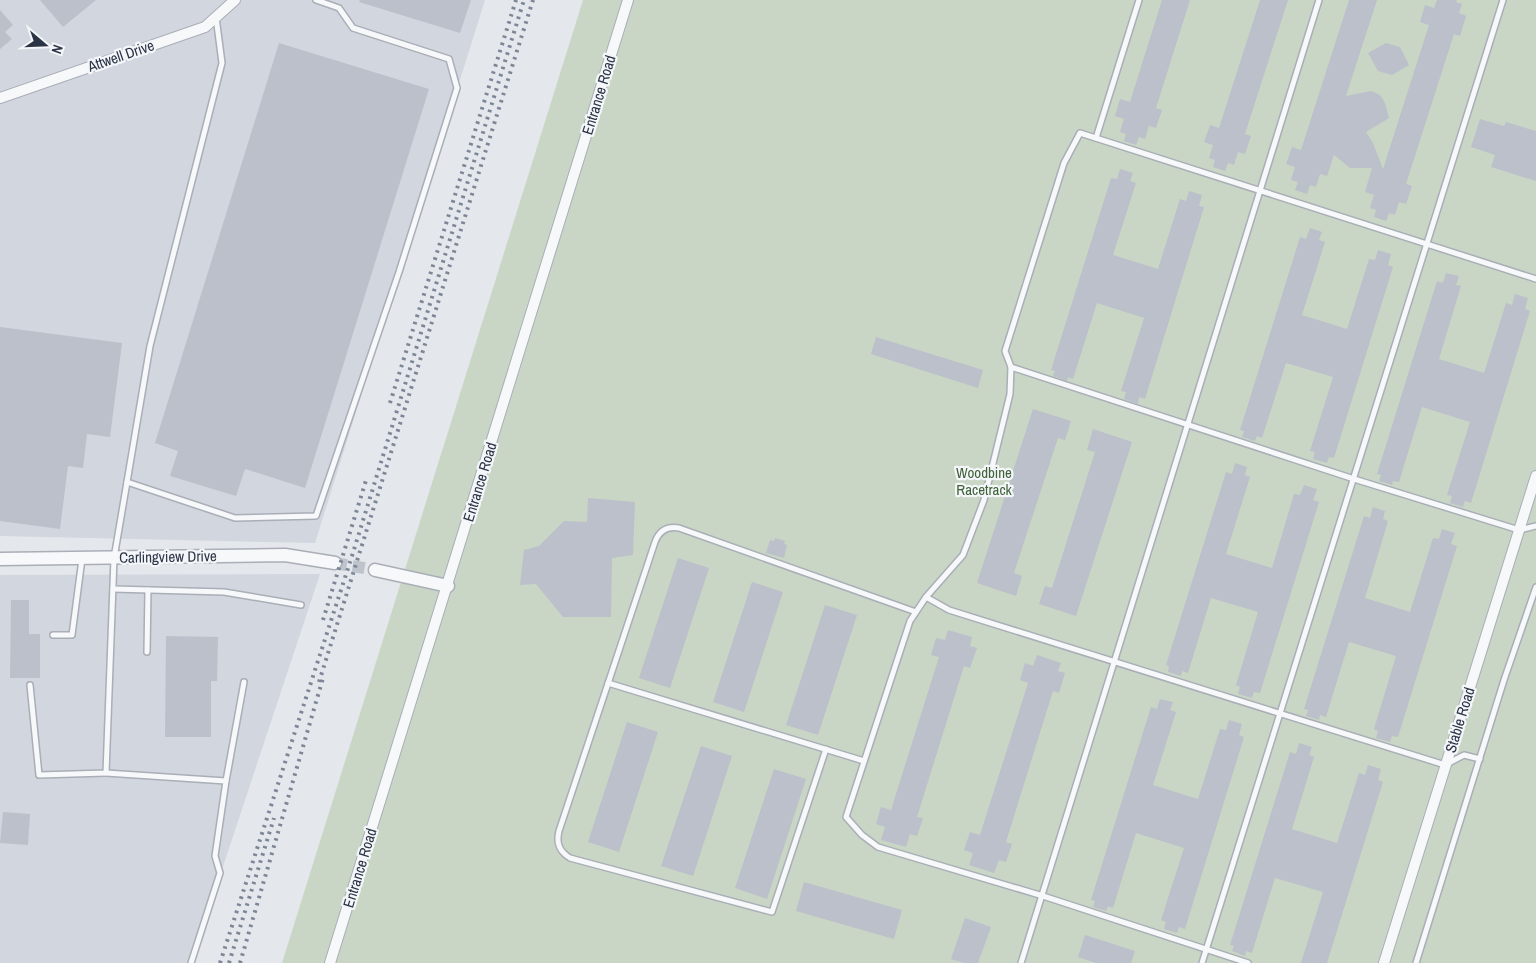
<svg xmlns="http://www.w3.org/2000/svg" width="1536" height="963" viewBox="0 0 1536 963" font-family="'Archivo Narrow',sans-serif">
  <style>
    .built { fill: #d2d6de }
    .green { fill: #c9d6c5 }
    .building { fill: #bbc0ca }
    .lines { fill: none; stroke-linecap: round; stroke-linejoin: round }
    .tertiary-tunnel { stroke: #bfc3cb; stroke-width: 12; stroke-dasharray: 12 6; stroke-linecap: butt }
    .service-casing { stroke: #a9aeb7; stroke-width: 8 }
    .minor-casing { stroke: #a9aeb7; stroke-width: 12 }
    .tertiary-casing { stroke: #a9aeb7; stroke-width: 15 }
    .service { stroke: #f7f8fa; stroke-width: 5 }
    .minor { stroke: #f7f8fa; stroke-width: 10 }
    .tertiary { stroke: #f7f8fa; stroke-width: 12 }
    .rail { stroke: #7d8696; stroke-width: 4; stroke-dasharray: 2.5 5; stroke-linecap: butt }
    .labels { text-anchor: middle; stroke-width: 4.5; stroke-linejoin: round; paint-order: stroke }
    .street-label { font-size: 15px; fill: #2b3445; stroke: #f4f6f9 }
    .park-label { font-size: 15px; fill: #3f6138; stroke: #f4f6f9 }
  </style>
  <rect width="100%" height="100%" fill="#e4e7ec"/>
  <!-- built -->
  <g class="built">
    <polygon points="0,0 485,0 315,543 0,536"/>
    <polygon points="320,574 191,963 0,963 0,575"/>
  </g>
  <!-- green -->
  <polygon class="green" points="583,0 1536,0 1536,963 282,963"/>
  <!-- building -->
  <g class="building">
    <polygon points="40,0 96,0 63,27"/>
    <polygon points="360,0 471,0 460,33 359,2"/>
    <polygon points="1162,0 1190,0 1156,108 1162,110 1156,128 1149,126 1145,139 1139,137 1136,145 1124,141 1126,134 1120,132 1124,119 1115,116 1120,99 1130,102"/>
    <polygon points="1260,0 1288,0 1245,134 1251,136 1245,154 1238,152 1234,165 1228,163 1225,171 1213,167 1215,160 1209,158 1213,145 1204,142 1210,125 1219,128"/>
    <polygon points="1349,0 1377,0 1346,96 1371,91 1380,95 1385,103 1389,118 1366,132 1373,143 1383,169 1429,25 1420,22 1425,5 1434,8 1437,0 1457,0 1456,2 1462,4 1459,13 1466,16 1460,36 1454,34 1406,184 1412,186 1406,204 1399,202 1395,215 1389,213 1386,221 1374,217 1376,210 1370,208 1374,195 1365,192 1372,168 1350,168 1334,155 1327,176 1320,174 1316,187 1310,185 1307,194 1295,190 1298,182 1291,180 1295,167 1286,164 1292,147 1301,150"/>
    <polygon points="0,10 13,25 5,32 12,39 0,49"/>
    <polygon points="279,43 429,89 305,488 245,469 236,496 170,476 178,451 155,443"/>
    <polygon points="1386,43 1400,47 1409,65 1392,75 1378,71 1368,53"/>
    <polygon points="1480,119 1504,126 1506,122 1536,131 1536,181 1491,167 1495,155 1471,147"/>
    <polygon points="1120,169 1133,173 1130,181 1136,183 1113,255 1158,269 1180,199 1186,201 1189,191 1202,195 1199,206 1204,207 1145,399 1139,397 1138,404 1124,399 1126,392 1121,391 1144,318 1097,303 1073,379 1068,377 1067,381 1053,376 1055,371 1051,370 1111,178 1117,179"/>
    <polygon points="1310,228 1322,232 1319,240 1325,242 1302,315 1347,329 1369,259 1375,260 1378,250 1391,254 1388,265 1393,267 1334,458 1329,457 1327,463 1313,459 1315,452 1310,451 1333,377 1286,363 1262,438 1257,436 1255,441 1242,437 1244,431 1240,430 1300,237 1306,239"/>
    <polygon points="1446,273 1459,276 1456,285 1461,286 1439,359 1484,373 1506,303 1512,305 1515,294 1528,298 1525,309 1530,311 1471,503 1465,501 1463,507 1450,503 1452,496 1447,495 1470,422 1422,407 1399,482 1393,481 1392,485 1379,481 1381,475 1377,474 1437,281 1443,283"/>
    <polygon points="0,327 122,343 110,437 87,434 83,468 68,466 60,529 0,521"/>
    <polygon points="876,337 983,370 978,388 871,354"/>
    <polygon points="1033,409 1071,421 1065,440 1058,438 1014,573 1022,576 1016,596 977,583"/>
    <polygon points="1093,429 1132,442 1076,616 1039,604 1045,586 1052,588 1095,452 1087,450"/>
    <polygon points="1235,463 1247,467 1245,475 1250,477 1226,554 1272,568 1294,494 1300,495 1304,485 1317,489 1313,500 1319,502 1260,693 1254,692 1252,698 1238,694 1240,687 1236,685 1258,612 1211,598 1188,673 1182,671 1181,676 1168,672 1169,666 1166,665 1226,472 1232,474"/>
    <polygon points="588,498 635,502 633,555 612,558 611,617 563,617 536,584 520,585 524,550 539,546 564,521 587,522"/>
    <polygon points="1373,507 1385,511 1383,519 1388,521 1365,598 1410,612 1433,538 1439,539 1442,529 1455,533 1451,544 1457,546 1398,737 1392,736 1390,742 1376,738 1378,731 1374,729 1396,656 1349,642 1326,717 1320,715 1319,720 1306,716 1308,710 1304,709 1364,516 1370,518"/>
    <polygon points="775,538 785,541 784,544 787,545 784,558 766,553 770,540 774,541"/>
    <polygon points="678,558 709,568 670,688 639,678"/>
    <polygon points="752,582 783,592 744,712 713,702"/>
    <polygon points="11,600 29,600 29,634 40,634 40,678 10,678"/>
    <polygon points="825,605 857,615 818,735 786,725"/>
    <polygon points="948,630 972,637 970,646 977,648 970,668 964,666 917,817 923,818 917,836 910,834 906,847 881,840 885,827 876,824 881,807 891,810 939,657 931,655 936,638 945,640"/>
    <polygon points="166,636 218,637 217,681 211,681 211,737 165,737"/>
    <polygon points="1037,655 1061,663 1058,671 1065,673 1059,693 1053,691 1006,842 1012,844 1006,862 999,860 994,873 969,865 973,853 964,850 970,832 980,835 1028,683 1020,680 1025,663 1033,666"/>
    <polygon points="1160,699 1173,702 1170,710 1176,712 1153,785 1198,799 1220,729 1226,730 1229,720 1242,724 1239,735 1244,737 1185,929 1179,927 1177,933 1164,929 1166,922 1161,920 1184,848 1136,833 1113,908 1108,906 1106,911 1093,907 1095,901 1091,900 1151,707 1157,709"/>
    <polygon points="627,722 658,732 619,852 588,842"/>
    <polygon points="1299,743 1312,747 1309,755 1314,757 1292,829 1337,843 1359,773 1365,775 1368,765 1381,769 1378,780 1383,782 1327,963 1301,963 1323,892 1275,878 1252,953 1246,951 1245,956 1232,951 1234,946 1230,945 1290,752 1296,754"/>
    <polygon points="701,746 732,756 693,876 661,866"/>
    <polygon points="774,769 806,779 767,899 735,888"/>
    <polygon points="3,812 30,814 28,845 0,843"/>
    <polygon points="804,882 902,910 894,939 796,911"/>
    <polygon points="965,918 991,927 978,963 964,963 951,959"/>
    <polygon points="1085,935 1135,951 1131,963 1096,963 1078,957"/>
  </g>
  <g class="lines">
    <!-- tertiary-tunnel -->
    <polyline class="tertiary-tunnel" points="335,563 375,570"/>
    <!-- service casing -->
    <g class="service-casing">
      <g id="service">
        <polyline points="1096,138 1139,0"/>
        <polyline points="1011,367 1354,479 1519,530 1536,526"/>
        <polyline points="127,482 235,518 316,516 399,272 457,88 449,59 353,28 339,8 316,0"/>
        <polyline points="113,589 224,592 301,605"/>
        <polyline points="926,597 949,610 1445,765 1464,755 1480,759"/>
        <polyline points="53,635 72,635 82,559"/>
        <polyline points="147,652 148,590"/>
        <polyline points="608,683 864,761"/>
        <polyline points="30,685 39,775 106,773 114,558 127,482 150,346 222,63 216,17"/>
        <path d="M826,749L772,912L570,858C559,851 556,843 559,831L655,542C659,531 667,526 679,528L916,612"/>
        <polyline points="106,773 226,781 244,682"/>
        <polyline points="191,963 220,873 215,856 226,781"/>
        <polyline points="1021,963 1319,0"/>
        <polyline points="1202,963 1503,0"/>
        <polyline points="1248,963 1043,896 878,847 862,835 846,817 910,621 926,597 963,555 984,500 1010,394 1011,367 1005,351 1064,163 1080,133 1536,279"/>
        <polyline points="1416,963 1504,680 1536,587"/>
      </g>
    </g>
    <!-- minor casing -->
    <g class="minor-casing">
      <g id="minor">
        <polyline points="0,98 205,27 235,0"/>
        <polyline points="330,963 628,0"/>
        <polyline points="1384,963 1536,476"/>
      </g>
    </g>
    <!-- tertiary casing -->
    <g class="tertiary-casing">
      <g id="tertiary">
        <polyline points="0,559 285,555 335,563"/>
        <polyline points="375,570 448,586"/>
      </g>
    </g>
    <!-- service -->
    <use href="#service" class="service"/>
    <!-- minor -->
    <use href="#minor" class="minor"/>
    <!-- tertiary -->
    <use href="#tertiary" class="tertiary"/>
    <!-- rail -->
    <g class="rail">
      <polyline points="390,403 516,0"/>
      <polyline points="323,620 367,477"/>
      <polyline points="319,682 533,0"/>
      <polyline points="220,963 352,556 524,0"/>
      <polyline points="229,963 274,818"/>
      <polyline points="240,963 323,678"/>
    </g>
  </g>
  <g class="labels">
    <!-- street labels -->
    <g class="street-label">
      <text transform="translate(121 56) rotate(-19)" y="5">Attwell Drive</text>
      <text transform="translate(599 95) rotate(-73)" y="5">Entrance Road</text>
      <text transform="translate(480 482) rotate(-73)" y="5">Entrance Road</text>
      <text transform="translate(168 557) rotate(-1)" y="5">Carlingview Drive</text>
      <text transform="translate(1460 720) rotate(-73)" y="5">Stable Road</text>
      <text transform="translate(360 868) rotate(-73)" y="5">Entrance Road</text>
    </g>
    <!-- park labels -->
    <g class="park-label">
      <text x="984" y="478">Woodbine<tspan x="984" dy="17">Racetrack</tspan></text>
    </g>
  </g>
  <!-- north arrow -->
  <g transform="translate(45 45) rotate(109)" stroke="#f4f6f9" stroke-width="4" paint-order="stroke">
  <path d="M0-4L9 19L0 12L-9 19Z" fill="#2b3445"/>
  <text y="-8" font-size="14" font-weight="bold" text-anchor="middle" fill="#2b3445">N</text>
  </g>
</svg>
